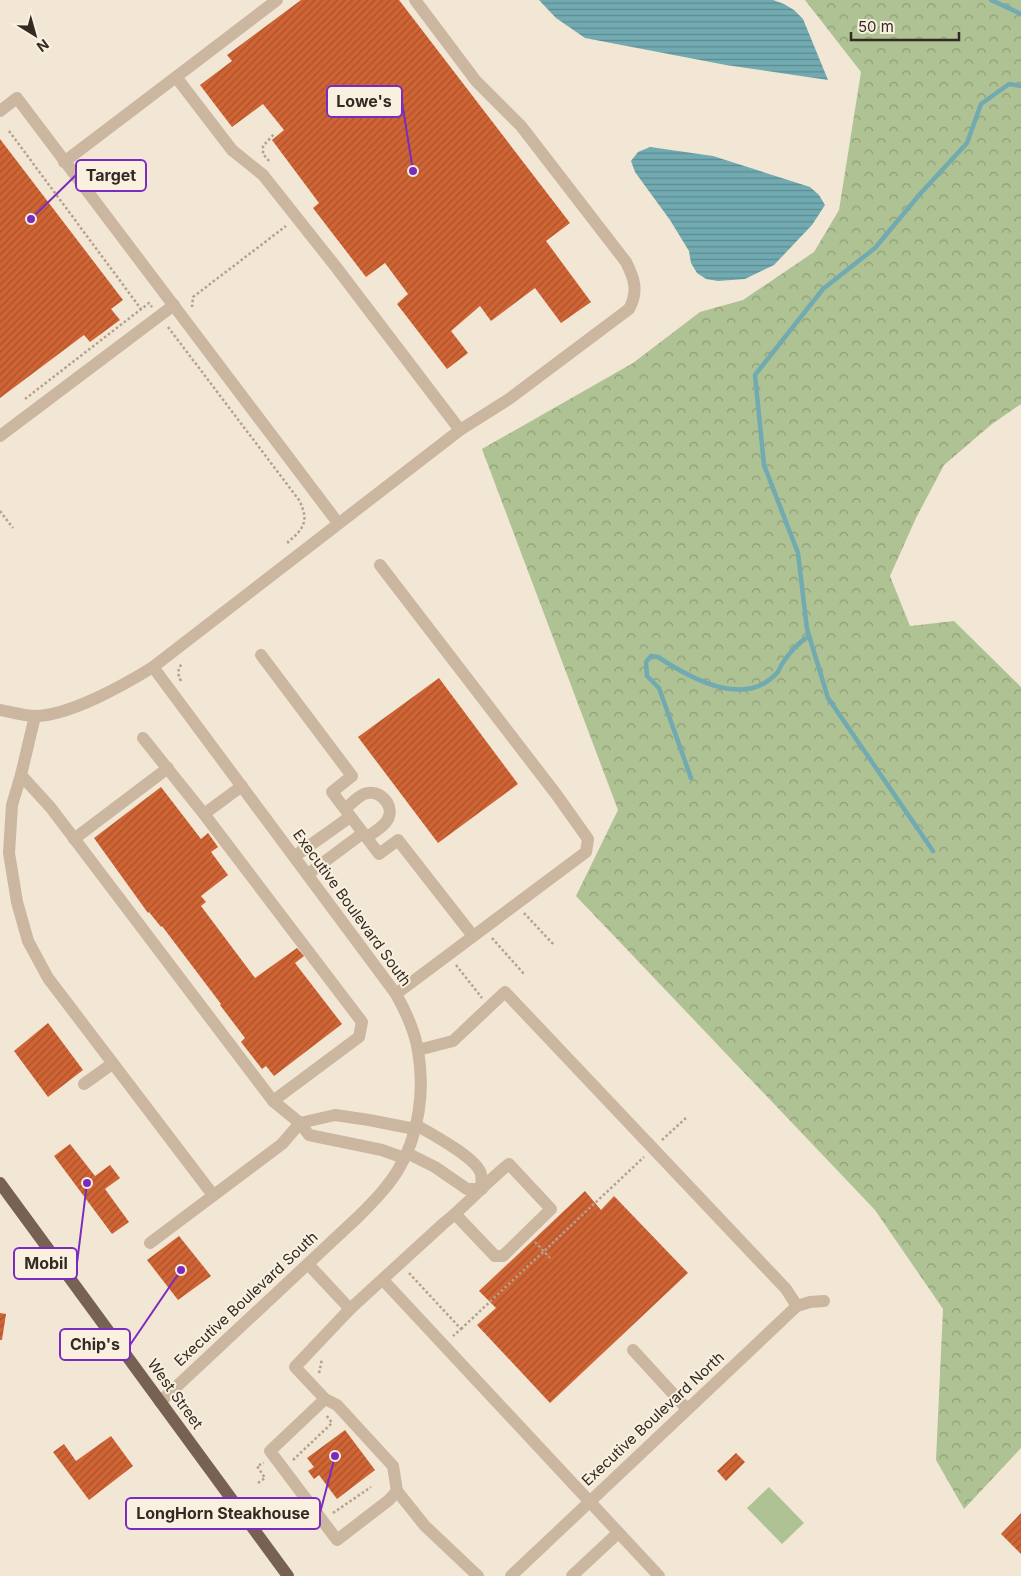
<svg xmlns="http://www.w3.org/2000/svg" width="1021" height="1576" viewBox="0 0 1021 1576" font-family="Inter,sans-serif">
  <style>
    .grass { fill: #afc293 }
    .forest { fill: url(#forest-crowns) }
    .water { fill: url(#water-rules) }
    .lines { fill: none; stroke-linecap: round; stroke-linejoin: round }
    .stream { stroke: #71aab1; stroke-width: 4.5 }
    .building { fill: url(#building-hatch) }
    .path { stroke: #b6a08a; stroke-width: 2.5; stroke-dasharray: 2.5 2.5; stroke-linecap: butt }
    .minor { stroke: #cbb69f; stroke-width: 12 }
    .major { stroke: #776153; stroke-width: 12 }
    .labels { text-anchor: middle; stroke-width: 4; stroke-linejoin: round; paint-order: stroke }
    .street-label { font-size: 15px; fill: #332a23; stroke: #faf0e0 }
    .leader { fill: none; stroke: #7b2cbf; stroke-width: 2 }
    .callout-dot { fill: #7b2cbf; stroke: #faf0e0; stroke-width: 2 }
    .callout { fill: #faf0e0; stroke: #7b2cbf; stroke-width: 2 }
    .callout-label { font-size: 16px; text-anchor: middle; font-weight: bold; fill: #332a23 }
  </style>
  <defs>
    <pattern id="forest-crowns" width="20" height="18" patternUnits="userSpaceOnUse" patternTransform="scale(1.25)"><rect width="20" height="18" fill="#afc293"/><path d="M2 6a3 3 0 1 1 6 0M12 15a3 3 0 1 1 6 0" fill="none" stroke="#8f9e78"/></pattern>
    <pattern id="water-rules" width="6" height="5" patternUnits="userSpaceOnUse" patternTransform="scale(1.25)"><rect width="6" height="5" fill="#71aab1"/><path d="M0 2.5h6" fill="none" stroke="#5d8b90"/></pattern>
    <pattern id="building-hatch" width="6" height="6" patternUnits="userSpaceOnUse" patternTransform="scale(1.25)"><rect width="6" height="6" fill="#d06434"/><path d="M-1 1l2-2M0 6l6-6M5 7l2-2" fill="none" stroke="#a9532c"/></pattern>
  </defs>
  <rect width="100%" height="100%" fill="#f2e6d4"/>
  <!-- grass -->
  <polygon class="grass" points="769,1487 804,1523 782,1544 747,1508"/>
  <!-- forest -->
  <polygon class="forest" points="805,0 1021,0 1021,404 992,424 944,465 916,518 890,576 910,626 954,621 1021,687 1021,1448 964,1509 936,1460 943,1309 875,1210 576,896 618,810 482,449 633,363 700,312 743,300 814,252 839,210 861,72"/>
  <!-- water -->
  <g class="water">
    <polygon points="539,0 773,0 784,4 794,10 803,19 828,80 726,65 585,38 556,18"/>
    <polygon points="650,147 713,156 810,187 819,195 825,205 812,225 774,265 745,279 718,281 706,279 697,273 691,263 689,251 670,220 635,172 631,161 638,152"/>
  </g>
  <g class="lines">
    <!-- stream -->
    <g class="stream">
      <polyline points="991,0 1021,14"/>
      <path d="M691,778L659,688L647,676L646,662L651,656L658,657C690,678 744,709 777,673C779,671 780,667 782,664C789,653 798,643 809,636"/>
      <polyline points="933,851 828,698 807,629 798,553 764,465 755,375 823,289 875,248 920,194 967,143 981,104 1009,84 1021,86"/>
    </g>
  </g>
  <!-- building -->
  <g class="building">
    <polygon points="301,0 399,0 570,223 546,241 591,302 561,323 535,288 491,321 480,306 451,331 468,353 447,369 397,304 408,294 385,263 366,277 313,208 319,203 272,140 284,130 263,104 232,127 200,85 232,61 227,55"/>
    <polygon points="0,139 123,300 111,309 120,320 90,342 84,335 0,398"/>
    <polygon points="439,678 518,784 438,843 358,737"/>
    <polygon points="161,787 201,839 208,833 218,847 211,852 228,875 201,896 206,902 201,906 255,978 297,948 304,956 295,963 342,1024 274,1076 266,1066 262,1069 241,1042 245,1038 220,1005 221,1004 162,926 161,927 149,912 148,913 94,838"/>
    <polygon points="48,1023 83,1070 48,1097 14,1051"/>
    <polygon points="70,1144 95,1176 110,1165 120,1178 105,1189 129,1222 112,1234 54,1156"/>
    <polygon points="585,1191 601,1210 614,1196 688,1273 550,1403 477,1325 496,1308 479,1291"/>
    <polygon points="179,1236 211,1276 178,1300 147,1260"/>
    <polygon points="0,1313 6,1314 2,1340 0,1340"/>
    <polygon points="345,1430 375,1470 337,1499 319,1475 314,1479 308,1471 314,1467 307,1458"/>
    <polygon points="111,1436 133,1466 89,1500 53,1452 64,1444 76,1461"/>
    <polygon points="736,1453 745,1462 726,1481 717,1471"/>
    <polygon points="1021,1513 1021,1554 1001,1534"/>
  </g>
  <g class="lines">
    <!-- path -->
    <g class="path">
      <polyline points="9,131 141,309"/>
      <polyline points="269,161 263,154 263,146 275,133"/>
      <polyline points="192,307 193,297 286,226"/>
      <path d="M168,327L299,500C309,520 305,528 288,542L290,545"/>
      <polyline points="25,399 149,303 152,307"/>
      <polyline points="0,511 13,528"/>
      <path d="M181,681C177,674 178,669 182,663"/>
      <polyline points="524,913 554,945"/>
      <polyline points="492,938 524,974"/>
      <polyline points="456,965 482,998"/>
      <polyline points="662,1140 687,1117"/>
      <polyline points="535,1242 550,1258"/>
      <polyline points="409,1273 461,1329 453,1336"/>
      <polyline points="461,1329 644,1157"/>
      <polyline points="319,1373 322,1359"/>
      <polyline points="293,1460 332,1423 326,1415"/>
      <polyline points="258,1483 265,1478 257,1466 264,1463"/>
      <polyline points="333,1513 371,1487"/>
    </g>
    <!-- minor -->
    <g class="minor">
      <path d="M415,0L476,81L521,126L626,262C634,278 639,291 629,309L509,399L460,430"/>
      <polyline points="176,77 277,0"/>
      <polyline points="0,111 17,98 338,523"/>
      <polyline points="0,436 174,305"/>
      <polyline points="380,565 556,794 588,839 586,852 396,994"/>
      <polyline points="261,655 352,776 332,792 379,854 398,840 473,936"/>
      <path d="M153,667L396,994C406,1012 415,1031 418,1051C425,1090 419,1136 398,1170C387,1188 373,1202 358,1217L160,1402"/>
      <path d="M0,710C11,712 24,716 35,716C69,716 124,685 153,667L460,430L336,267L263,175L232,150L176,77L64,162"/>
      <polyline points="35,716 21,775 51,808 273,1101 300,1123 282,1144 150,1243"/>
      <polyline points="143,738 204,814 242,786"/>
      <polyline points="21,775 12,805 9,853 17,902 28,941 48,978 213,1195"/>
      <path d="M345,809C351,804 357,797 364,794C379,788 395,805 388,819C384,827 374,832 367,837"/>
      <polyline points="204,814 362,1022 359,1037 273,1101"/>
      <polyline points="74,839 168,768"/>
      <polyline points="295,856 350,817"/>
      <polyline points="308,874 363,833"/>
      <polyline points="418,1050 453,1041 505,992 786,1289 797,1306"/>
      <polyline points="84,1084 112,1064"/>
      <path d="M407,1153L435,1167L467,1189H482C481,1184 482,1178 481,1174C477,1158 430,1133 416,1125"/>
      <polyline points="404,1158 382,1150 309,1135 300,1123 335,1115 369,1120 415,1129"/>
      <path d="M455,1214L495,1256H503L551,1209L509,1164C486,1182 467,1205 444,1223L350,1309L295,1367L325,1399L337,1405L393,1466L397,1491L425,1526L478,1576"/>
      <polyline points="308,1264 350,1309"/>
      <polyline points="383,1280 659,1576"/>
      <polyline points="633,1350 687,1409"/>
      <polyline points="325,1399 270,1451 337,1540 389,1500 397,1491"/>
      <polyline points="511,1576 797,1306 810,1302 824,1301"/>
      <polyline points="572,1576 618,1533"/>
    </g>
    <!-- major -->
    <polyline class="major" points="0,1183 288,1576"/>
  </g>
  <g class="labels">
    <!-- street labels -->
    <g class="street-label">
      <text transform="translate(352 908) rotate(54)" y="5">Executive Boulevard South</text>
      <text transform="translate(246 1299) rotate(-43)" y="5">Executive Boulevard South</text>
      <text transform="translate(175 1394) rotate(54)" y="5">West Street</text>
      <text transform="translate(653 1419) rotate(-43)" y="5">Executive Boulevard North</text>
    </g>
  </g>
  <!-- callouts -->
  <path class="leader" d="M413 171L402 102M31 219L76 175M87 1183L77 1263M181 1270L130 1345M335 1456L320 1513"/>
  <g class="callout-dot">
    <circle cx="413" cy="171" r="5"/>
    <circle cx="31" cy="219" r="5"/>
    <circle cx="87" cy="1183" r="5"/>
    <circle cx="181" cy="1270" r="5"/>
    <circle cx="335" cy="1456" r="5"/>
  </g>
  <g class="callout">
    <rect x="327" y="86" width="75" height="31" rx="5"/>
    <rect x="76" y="160" width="70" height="31" rx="5"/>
    <rect x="14" y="1248" width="63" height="31" rx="5"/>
    <rect x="60" y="1329" width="70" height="31" rx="5"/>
    <rect x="126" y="1498" width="194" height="31" rx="5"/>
  </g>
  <g class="callout-label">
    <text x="364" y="107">Lowe's</text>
    <text x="111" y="181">Target</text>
    <text x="46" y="1269">Mobil</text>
    <text x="95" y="1350">Chip's</text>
    <text x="223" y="1519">LongHorn Steakhouse</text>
  </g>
  <!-- north arrow -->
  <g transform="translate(35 35) rotate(143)" stroke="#faf0e0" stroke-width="4" paint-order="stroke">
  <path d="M0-4L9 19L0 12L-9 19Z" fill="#332a23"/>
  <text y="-8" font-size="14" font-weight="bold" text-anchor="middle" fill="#332a23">N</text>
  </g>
  <!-- scale -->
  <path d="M851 32v8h108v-8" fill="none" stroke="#332a23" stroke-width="2.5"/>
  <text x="858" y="32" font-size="15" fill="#332a23" stroke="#faf0e0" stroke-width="4" paint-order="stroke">50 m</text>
</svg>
